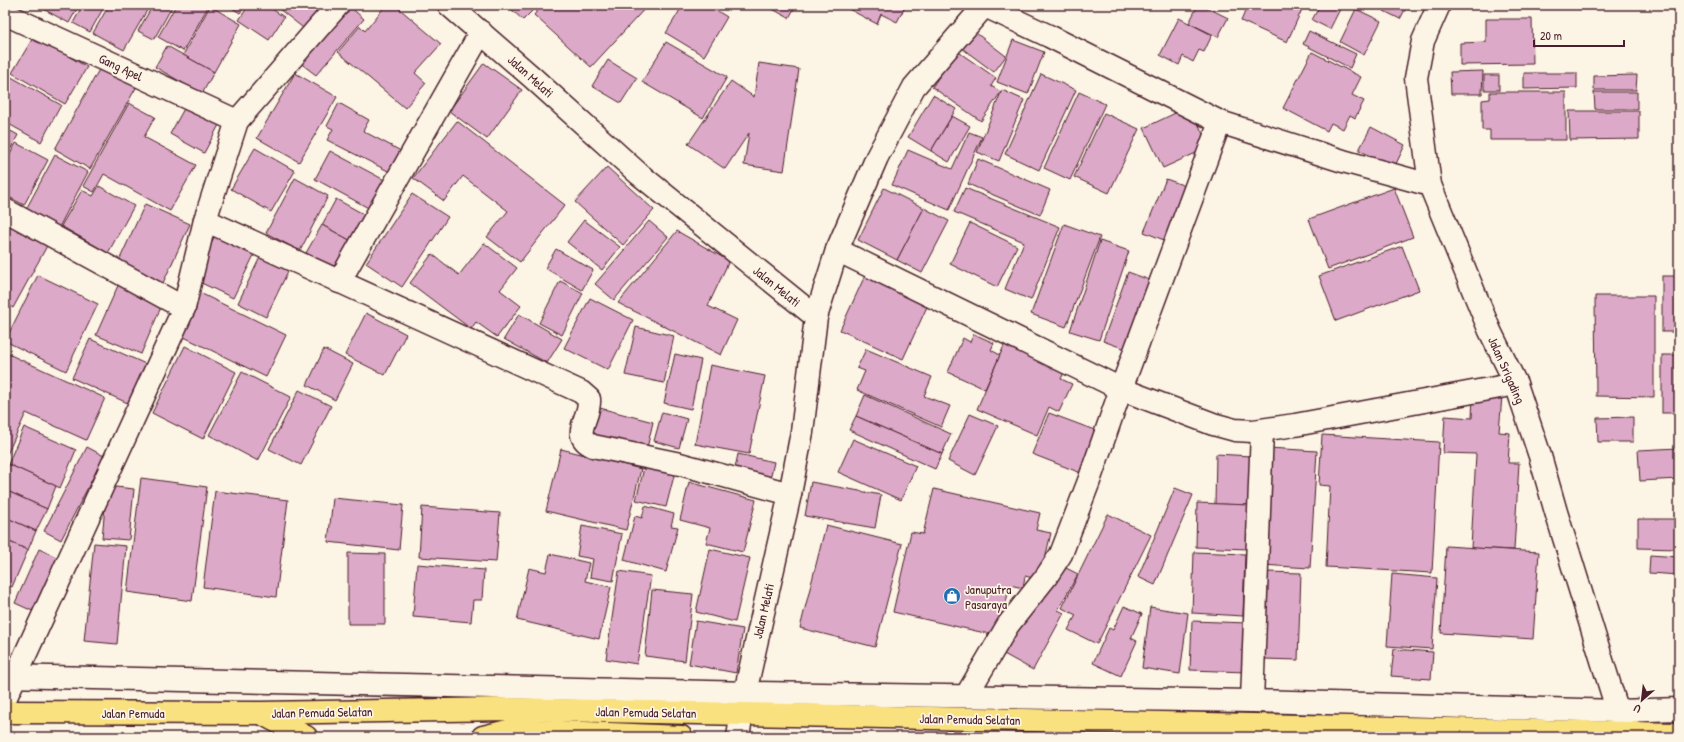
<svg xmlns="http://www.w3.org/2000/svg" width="1684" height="742" viewBox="0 0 1684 742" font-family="'Patrick Hand',sans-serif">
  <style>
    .building { fill: #dcaac8; stroke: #4a1f2b }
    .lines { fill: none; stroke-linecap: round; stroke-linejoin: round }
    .minor-casing { stroke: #4a1f2b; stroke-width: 25 }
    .major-casing { stroke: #4a1f2b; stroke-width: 25 }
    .minor { stroke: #fcf5e5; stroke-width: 22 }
    .major { stroke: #fae180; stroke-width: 22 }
    .labels { text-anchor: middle; stroke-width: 3.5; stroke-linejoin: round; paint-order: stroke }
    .street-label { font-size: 13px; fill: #4a1f2b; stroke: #fcf5e5 }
    .poi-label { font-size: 13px; fill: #4a1f2b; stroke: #fcf5e5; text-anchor: start }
  </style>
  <rect width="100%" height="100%" fill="#fcf5e5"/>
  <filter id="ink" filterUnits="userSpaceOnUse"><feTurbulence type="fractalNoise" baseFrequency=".025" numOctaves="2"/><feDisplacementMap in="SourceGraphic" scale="8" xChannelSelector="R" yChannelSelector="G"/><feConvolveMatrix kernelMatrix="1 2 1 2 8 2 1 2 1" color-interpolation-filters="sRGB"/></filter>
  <g filter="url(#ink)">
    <!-- building -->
    <g class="building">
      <polygon points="36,5 79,5 69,23"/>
      <polygon points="83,5 105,5 90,32 73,23"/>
      <polygon points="109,5 150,5 124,50 93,33"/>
      <polygon points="153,5 173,5 154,39 138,31"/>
      <polygon points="176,5 209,5 183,51 158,37"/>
      <polygon points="227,5 246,5 240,13"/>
      <polygon points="249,5 266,5 284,17 269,40 239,20"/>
      <polygon points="274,5 328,5 307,31"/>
      <polygon points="348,5 364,19 316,75 295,59"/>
      <polygon points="386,5 395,5 441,44 415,73 426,83 405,108 338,52 360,26 365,31"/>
      <polygon points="517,5 538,5 523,20 512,10"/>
      <polygon points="542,5 648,5 591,67 534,15"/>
      <polygon points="683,5 708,5 727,17 704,56 666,33"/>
      <polygon points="765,5 796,5 789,18"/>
      <polygon points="841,5 906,5 897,22 881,14 877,24"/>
      <polygon points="1198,5 1202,5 1228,18 1218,37 1189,23"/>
      <polygon points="1248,5 1304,5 1287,42 1241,21"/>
      <polygon points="1320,5 1342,5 1330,29 1312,20"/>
      <polygon points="1372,5 1412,5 1410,10 1406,8 1400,19"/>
      <polygon points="210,6 241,24 214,72 183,55"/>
      <polygon points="1356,9 1381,21 1364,55 1340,42"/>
      <polygon points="1179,18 1212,35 1204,52 1199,50 1193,62 1183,56 1179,65 1160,55"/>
      <polygon points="1486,19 1532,19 1533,64 1460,65 1460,43 1486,42"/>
      <polygon points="972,30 1006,56 994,72 959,46"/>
      <polygon points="1309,31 1356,54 1350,68 1303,44"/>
      <polygon points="34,36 87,67 65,104 12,73"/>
      <polygon points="1013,40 1044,52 1028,94 997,82"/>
      <polygon points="666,42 727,77 703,118 642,82"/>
      <polygon points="167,46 214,72 202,94 155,67"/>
      <polygon points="957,51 996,78 991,86 1001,92 981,121 932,87"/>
      <polygon points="1312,52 1361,77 1352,95 1364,101 1355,118 1350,115 1343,129 1331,123 1327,131 1283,108"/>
      <polygon points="608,60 637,78 621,103 592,86"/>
      <polygon points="484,63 522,90 487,139 449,111"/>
      <polygon points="759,63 799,69 784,171 744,165 749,133 725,169 688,144 731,81 754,97"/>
      <polygon points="101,66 137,86 90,169 55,149"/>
      <polygon points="1483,71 1482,94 1451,94 1450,72"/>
      <polygon points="295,73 337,97 299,162 257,138"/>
      <polygon points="1524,73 1577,73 1577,88 1524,89"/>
      <polygon points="6,74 61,105 41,142 5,122"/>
      <polygon points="1041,74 1076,90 1039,170 1005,154"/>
      <rect x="1484" y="75" width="15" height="15"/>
      <polygon points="1637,75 1636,90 1594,90 1594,76"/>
      <polygon points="1002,90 1024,100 999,161 977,152"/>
      <polygon points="1079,92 1105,104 1070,180 1044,168"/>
      <polygon points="1490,92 1566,92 1566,140 1490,140 1490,130 1482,130 1482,100 1490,99"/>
      <polygon points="1594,92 1637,92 1637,109 1595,109"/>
      <polygon points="933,95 956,109 931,151 908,137"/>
      <polygon points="129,103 155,117 144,137 196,165 170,211 104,174 94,192 83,186"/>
      <polygon points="339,103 369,120 363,131 401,151 390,172 327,140 333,129 327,126"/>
      <polygon points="186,105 220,123 204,153 170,134"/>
      <polygon points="1190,106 1209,147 1163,168 1144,128"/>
      <polygon points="1569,111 1639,111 1639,139 1570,140"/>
      <polygon points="1104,113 1139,129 1109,193 1074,177"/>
      <polygon points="952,116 970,126 949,162 931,151"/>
      <polygon points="457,121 565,205 520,262 487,237 508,211 463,176 444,201 413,178"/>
      <polygon points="1371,127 1405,145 1394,168 1359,150"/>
      <polygon points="5,128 18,135 5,159"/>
      <polygon points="969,132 982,137 949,210 892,185 908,150 952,169"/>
      <polygon points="16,143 48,160 24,205 5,195 5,164"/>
      <polygon points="255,148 295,171 271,212 231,189"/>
      <polygon points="330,151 390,183 374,211 315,179"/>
      <polygon points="55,155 88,172 57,231 24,213"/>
      <polygon points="978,159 1050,190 1040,215 968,184"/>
      <polygon points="607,167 654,210 623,245 575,202"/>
      <polygon points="295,178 328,196 300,251 266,233"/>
      <polygon points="1166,179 1191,188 1169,242 1144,232"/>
      <polygon points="99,186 134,206 108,253 61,226 82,190 93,196"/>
      <polygon points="884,188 924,208 897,260 858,240"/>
      <polygon points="965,188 1060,227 1031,300 1005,289 1024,242 954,212"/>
      <polygon points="1394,188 1413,237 1328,269 1309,219"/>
      <polygon points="412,194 448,217 402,287 366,263"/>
      <polygon points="336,199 367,216 353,242 322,225"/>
      <polygon points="145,204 190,224 163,283 118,263"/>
      <polygon points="924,208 949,221 922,273 897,260"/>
      <polygon points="5,219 48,244 13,308 5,303"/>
      <polygon points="584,220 620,247 602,270 567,242"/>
      <polygon points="649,221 668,237 614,300 595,284"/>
      <polygon points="970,223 1017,246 997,287 950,264"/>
      <polygon points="1064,224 1100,237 1066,327 1031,314"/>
      <polygon points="322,225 355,243 339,271 306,253"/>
      <polygon points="677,231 729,261 708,306 737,320 721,355 618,303"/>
      <polygon points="215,235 255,253 233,298 193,279"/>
      <polygon points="1100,241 1129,251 1099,340 1070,331"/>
      <polygon points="484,243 517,268 500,290 521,306 497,337 476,322 471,329 410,283 432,254 459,275"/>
      <polygon points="1402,246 1419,290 1336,321 1319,276"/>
      <polygon points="556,249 593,270 582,290 545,268"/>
      <polygon points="263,251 291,265 266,317 238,303"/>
      <polygon points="868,269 931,298 903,359 840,330"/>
      <polygon points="1128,272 1155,282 1131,351 1103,341"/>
      <polygon points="38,275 98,304 66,371 5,341"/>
      <rect x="1662" y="276" width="17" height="56"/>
      <polygon points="120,281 164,300 141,354 96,335"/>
      <polygon points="560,281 583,293 562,335 539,323"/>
      <polygon points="200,293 286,335 266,377 180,335"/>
      <polygon points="1595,296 1654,296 1654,397 1596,396"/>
      <polygon points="590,298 633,320 608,370 564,348"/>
      <polygon points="366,313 406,334 385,375 345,355"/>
      <polygon points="519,314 562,339 547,363 504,339"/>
      <polygon points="636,327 674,336 664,383 625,375"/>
      <polygon points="974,334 994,343 991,350 1000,355 985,389 948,372 963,338 970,342"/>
      <polygon points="90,339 150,366 132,405 72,378"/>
      <polygon points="1006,341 1066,368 1061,379 1072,384 1059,412 1049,407 1037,435 977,409"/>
      <polygon points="185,346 236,372 203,439 152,413"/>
      <polygon points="324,349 353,364 335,400 307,385"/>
      <polygon points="866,349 932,377 924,396 950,406 941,427 857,390 865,371 857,368"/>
      <polygon points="6,353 105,398 86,440 26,413 5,459"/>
      <polygon points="675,354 701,360 691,409 664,403"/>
      <rect x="1662" y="355" width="17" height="58"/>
      <polygon points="710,365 765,376 749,454 695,444"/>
      <polygon points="242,372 291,397 258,461 209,435"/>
      <polygon points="299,390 331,406 301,465 269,449"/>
      <polygon points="865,395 951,434 942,454 856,416"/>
      <polygon points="1473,395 1502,396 1499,432 1510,433 1508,463 1519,463 1514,550 1471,548 1476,454 1443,453 1445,416 1472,418"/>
      <polygon points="596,407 653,422 647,448 589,434"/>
      <polygon points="662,412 687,419 679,448 654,441"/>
      <polygon points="1049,413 1097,431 1081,473 1032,454"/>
      <polygon points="970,414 998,426 975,475 948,461"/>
      <polygon points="856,416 942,454 935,469 849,430"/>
      <polygon points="1633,417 1633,442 1598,442 1597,418"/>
      <polygon points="24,427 76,450 60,488 8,464"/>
      <polygon points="1322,435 1439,442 1432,573 1326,567 1330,486 1319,485"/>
      <polygon points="853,439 916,466 901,500 838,472"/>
      <polygon points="87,447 104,456 61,540 44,531"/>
      <polygon points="1269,448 1317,451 1310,568 1262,565"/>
      <polygon points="1679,448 1679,479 1640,481 1638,450"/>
      <polygon points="561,449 641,469 626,530 546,511"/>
      <polygon points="738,454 774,462 770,480 734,473"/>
      <polygon points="1216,454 1251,456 1250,505 1215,504"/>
      <polygon points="8,464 56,486 47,509 5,490 5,470"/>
      <polygon points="645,464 675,472 666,507 636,500"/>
      <polygon points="141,478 207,487 192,601 127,592"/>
      <polygon points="689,482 756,500 743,552 706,543 710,528 680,520"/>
      <polygon points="811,482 881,495 875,528 805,516"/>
      <polygon points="107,486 134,489 129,540 102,538"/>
      <polygon points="1175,488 1193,495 1155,585 1138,577"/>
      <polygon points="934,489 1040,513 1036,530 1051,533 1040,580 1025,576 1023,588 1010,585 998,636 893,612 911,532 923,534"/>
      <polygon points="5,490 47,509 36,531 5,517"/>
      <polygon points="215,491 288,500 276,597 203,587"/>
      <polygon points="333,498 403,505 399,550 328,542"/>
      <polygon points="1197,503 1250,505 1248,549 1196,547"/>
      <polygon points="645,506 674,514 671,526 678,527 666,572 624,560 635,516 642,518"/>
      <polygon points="422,507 500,513 496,562 419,557"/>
      <polygon points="1108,514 1151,535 1097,644 1068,630 1076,615 1062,608"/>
      <polygon points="5,517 36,531 28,550 5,540"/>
      <polygon points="1638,519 1679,519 1679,549 1638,548"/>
      <polygon points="826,525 902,544 875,647 800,628"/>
      <polygon points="582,526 622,534 613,581 590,577 593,559 577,556"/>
      <polygon points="5,540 28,550 12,587 5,584"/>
      <polygon points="94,543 126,546 117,644 84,641"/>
      <polygon points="1446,546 1539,552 1533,639 1441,633"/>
      <polygon points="39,549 61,559 37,613 15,603"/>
      <polygon points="710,549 750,558 735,622 696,612"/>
      <polygon points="1194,552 1245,554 1243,616 1192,613"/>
      <polygon points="348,553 385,554 385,624 348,624"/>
      <polygon points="550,554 589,563 585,581 611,587 599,639 517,620 529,568 546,572"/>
      <polygon points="1650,555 1679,557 1679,575 1649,573"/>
      <polygon points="417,564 484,570 482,600 473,600 471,622 413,617"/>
      <polygon points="1060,565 1078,574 1058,610 1064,613 1033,670 1002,653 1033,596"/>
      <polygon points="619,571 651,576 637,664 606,659"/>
      <polygon points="1267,572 1301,573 1298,660 1264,659"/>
      <polygon points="1392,574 1437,578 1432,649 1387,646"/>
      <polygon points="652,590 693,594 685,661 645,656"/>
      <polygon points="1124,606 1142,614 1131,638 1137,641 1121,676 1093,663 1109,628 1113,630"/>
      <polygon points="1150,607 1188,613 1180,674 1142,668"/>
      <polygon points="696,621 743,629 736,673 689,664"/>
      <polygon points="1192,621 1248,623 1246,672 1190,670"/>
      <polygon points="1394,649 1433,652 1431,679 1391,676"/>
    </g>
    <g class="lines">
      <!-- minor casing -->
      <g class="minor-casing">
        <g id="minor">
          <polyline points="449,5 533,78 639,174 816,317 802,432 790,494 760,626 745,693 738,737"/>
          <polyline points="1439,5 1423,41 1416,78 1430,185 1490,331 1516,384 1540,456 1556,512 1622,725"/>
          <polyline points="985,6 1049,36 1220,122 1343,161 1430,185"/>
          <polyline points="5,14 237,121"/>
          <polyline points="5,210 184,308"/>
          <polyline points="205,220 237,121 338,5"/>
          <polyline points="837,250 1121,389 1213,424 1235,430 1253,431 1295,425 1516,384"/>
          <polyline points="339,282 481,32"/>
          <polyline points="816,317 837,250 877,157 914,87 985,5"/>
          <polyline points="5,676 751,693 1252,701 1618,711 1679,709"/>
          <polyline points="966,696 1008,625 1046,577 1061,554 1089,481 1121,389 1220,122"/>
          <path d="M5,699L184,308L205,220L581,392L589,399C591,418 569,435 593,446L680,464L790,494"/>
          <polyline points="1252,701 1262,430"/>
        </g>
      </g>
      <!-- major casing -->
      <g class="major-casing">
        <g id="major">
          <polyline points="5,712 260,713 507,709 1679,734"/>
          <polyline points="263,714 306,737"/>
          <polyline points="483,737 512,730 681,737"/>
        </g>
      </g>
      <!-- minor -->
      <use href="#minor" class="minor"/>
      <!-- major -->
      <use href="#major" class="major"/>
    </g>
  </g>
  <!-- icons -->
  <defs>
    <g id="shop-disc" transform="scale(0.9)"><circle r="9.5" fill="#1f6fb2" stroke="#fcf5e5"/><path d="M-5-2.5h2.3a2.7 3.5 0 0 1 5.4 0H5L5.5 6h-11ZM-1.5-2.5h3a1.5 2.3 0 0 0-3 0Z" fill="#fff"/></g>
  </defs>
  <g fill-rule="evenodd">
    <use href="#shop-disc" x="952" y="596"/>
  </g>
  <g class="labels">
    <!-- street labels -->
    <g class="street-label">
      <text transform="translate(121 67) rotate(25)" y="5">Gang Apel</text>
      <text transform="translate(531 76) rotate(42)" y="5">Jalan Melati</text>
      <text transform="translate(777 286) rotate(39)" y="5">Jalan Melati</text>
      <text transform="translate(1507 370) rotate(66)" y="5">Jalan Srigading</text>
      <text transform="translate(763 611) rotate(-77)" y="5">Jalan Melati</text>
      <text transform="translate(322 712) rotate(-1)" y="5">Jalan Pemuda Selatan</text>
      <text transform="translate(646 712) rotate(1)" y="5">Jalan Pemuda Selatan</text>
      <text x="133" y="718">Jalan Pemuda</text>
      <text transform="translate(970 719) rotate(1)" y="5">Jalan Pemuda Selatan</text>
    </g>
    <!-- poi labels -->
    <g class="poi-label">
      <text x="965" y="594">Januputra<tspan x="965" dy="15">Pasaraya</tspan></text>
    </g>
  </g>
  <!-- margin -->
  <rect width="1684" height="742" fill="none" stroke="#fcf5e5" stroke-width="20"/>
  <rect x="10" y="10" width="1664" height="722" fill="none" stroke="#4a1f2b" stroke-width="1.5" filter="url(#ink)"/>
  <!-- north arrow -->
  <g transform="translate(1642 700) rotate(208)" stroke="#fcf5e5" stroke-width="3" paint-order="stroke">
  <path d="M0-3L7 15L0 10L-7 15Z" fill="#4a1f2b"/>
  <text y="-6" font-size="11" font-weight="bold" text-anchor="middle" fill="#4a1f2b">U</text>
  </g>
  <!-- scale -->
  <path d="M1534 40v6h90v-6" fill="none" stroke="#4a1f2b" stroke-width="2"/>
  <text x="1540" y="40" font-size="12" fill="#4a1f2b" stroke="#fcf5e5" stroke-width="3" paint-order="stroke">20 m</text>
</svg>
